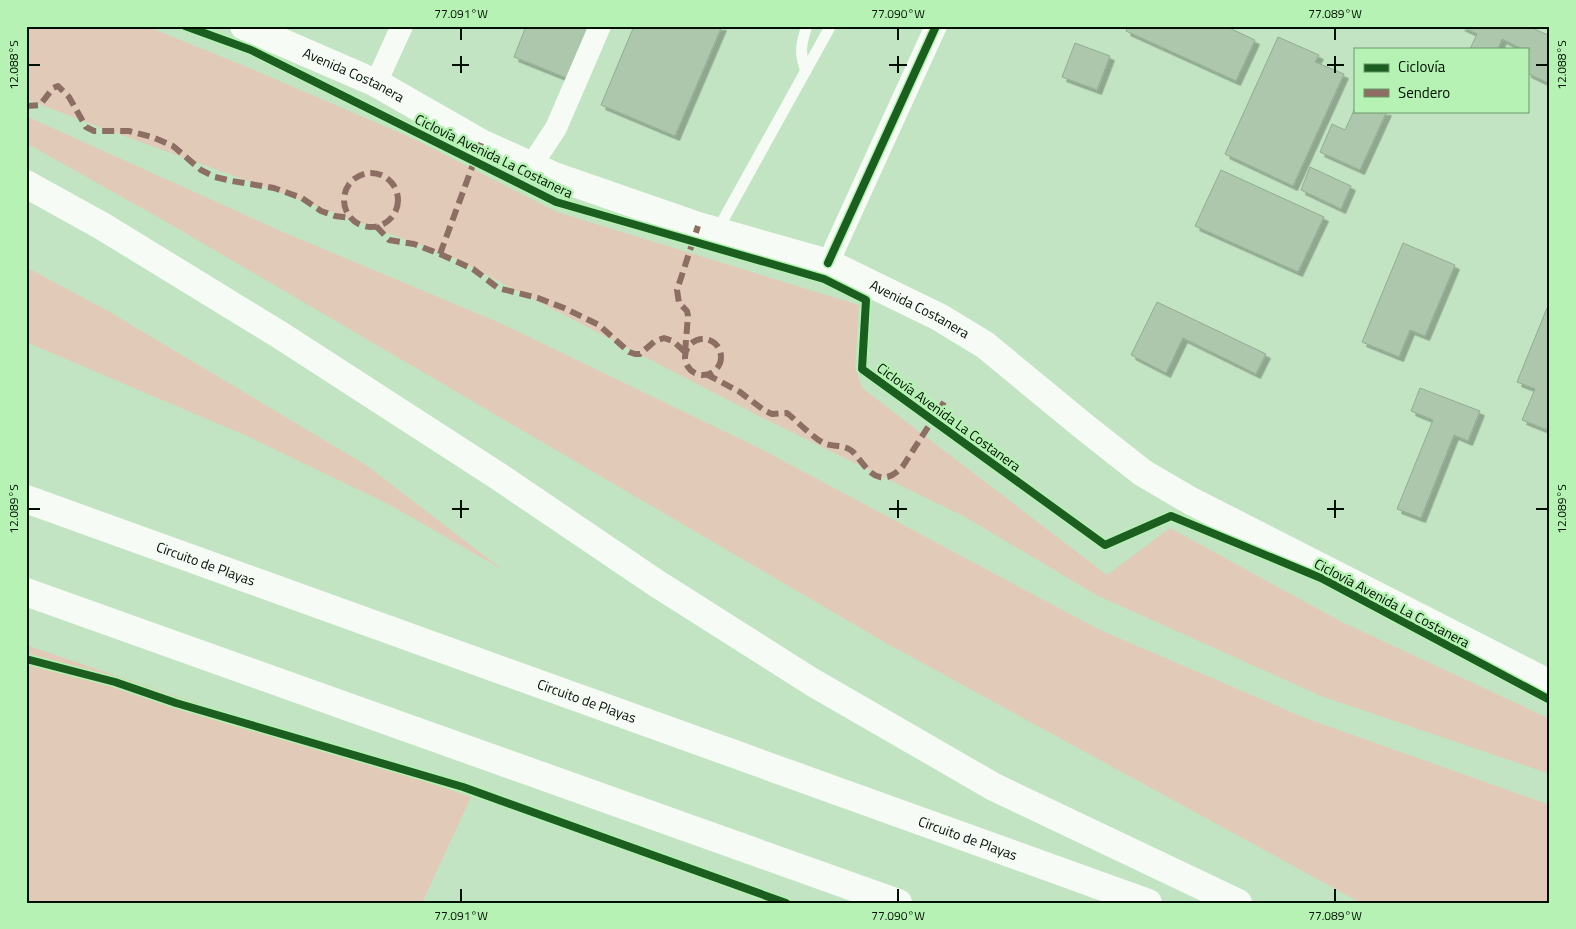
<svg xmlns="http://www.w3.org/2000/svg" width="1576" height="929" viewBox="0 0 1576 929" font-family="'Titillium Web',sans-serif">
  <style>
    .green { fill: #e1cbb8 }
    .building { fill: #acc7ac; stroke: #92ac92; filter: url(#shadow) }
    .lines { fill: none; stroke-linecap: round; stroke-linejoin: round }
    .service { stroke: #f6fbf6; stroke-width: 11 }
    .minor { stroke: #f6fbf6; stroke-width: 22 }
    .primary { stroke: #f6fbf6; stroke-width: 28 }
    .trunk { stroke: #f6fbf6; stroke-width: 28 }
    .quiet { stroke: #8d6e63; stroke-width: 6; stroke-dasharray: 12 6; stroke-linecap: butt }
    .cycleway-casing { stroke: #b5f2b4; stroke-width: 11 }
    .cycleway { stroke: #1b5e20; stroke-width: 8 }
    .ticks { fill: none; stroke: #001000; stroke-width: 2 }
    .labels { text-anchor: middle; stroke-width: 5; stroke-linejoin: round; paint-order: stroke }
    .street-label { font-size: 14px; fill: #001000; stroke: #b5f2b4 }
    .neatline { fill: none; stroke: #001000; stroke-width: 2 }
    .ticks-label { font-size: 12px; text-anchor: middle; fill: #001000 }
  </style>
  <defs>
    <filter id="shadow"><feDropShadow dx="4.5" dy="4.5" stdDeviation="0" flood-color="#0004"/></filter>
  </defs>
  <rect width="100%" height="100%" fill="#c2e4c2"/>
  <!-- green -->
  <g class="green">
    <polygon points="26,26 146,26 247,67 412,138 557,212 859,305 855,368 862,388 1107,575 1170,528 1342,622 1550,719 1550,774 1321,696 1096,595 967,518 759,416 452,257 303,201 86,122 26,99"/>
    <polygon points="26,116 283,232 500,323 761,449 1100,630 1305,718 1550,805 1550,903 1361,903 884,642 168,223 26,143"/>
    <polygon points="26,267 108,311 366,465 503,570 388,504 249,437 26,342"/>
    <polygon points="26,645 471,797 422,903 26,903"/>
  </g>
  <!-- building -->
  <g class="building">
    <polygon points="526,26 597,26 574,81 514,57"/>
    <polygon points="634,26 722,26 675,136 601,105"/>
    <polygon points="1128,26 1225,26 1255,40 1236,81 1126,31"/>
    <polygon points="1460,26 1528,26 1550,36 1550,84 1527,73 1527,49 1522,49 1502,39 1498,49 1470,49 1477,34"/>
    <polygon points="1278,37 1319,55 1315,62 1344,74 1293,186 1225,154"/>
    <polygon points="1075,43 1110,56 1097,90 1062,77"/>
    <polygon points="1355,108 1355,111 1387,111 1360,170 1320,152 1332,124 1345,130"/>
    <polygon points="1310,167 1351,186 1341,209 1301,190"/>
    <polygon points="1221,170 1324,217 1298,272 1195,226"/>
    <polygon points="1403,243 1455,265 1425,336 1410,330 1399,357 1362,342"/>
    <polygon points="1157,302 1266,354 1256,374 1183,338 1166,373 1131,355"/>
    <polygon points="1547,308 1550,309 1550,431 1522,420 1535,389 1517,382"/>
    <polygon points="1420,388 1480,411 1468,441 1454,435 1421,518 1397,509 1433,420 1411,411"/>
  </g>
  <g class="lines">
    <!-- service -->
    <g class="service">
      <path d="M806,71C799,54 801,43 807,26"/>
      <polyline points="717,231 830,27"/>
    </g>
    <!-- minor -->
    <g class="minor">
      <polyline points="376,83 402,26"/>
      <polyline points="531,166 556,128 600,26"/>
      <polyline points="828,263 936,26"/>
    </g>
    <!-- primary -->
    <path class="primary" id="s1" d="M244,26L376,83L481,143L554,176L698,226L828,263L939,317L985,345L1087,429L1143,473L1191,501L1550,684"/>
    <!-- trunk -->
    <g class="trunk">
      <polyline points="26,184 102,226 280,335 498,476 656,583 812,682 994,787 1238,903"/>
      <path id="s2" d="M26,499L1148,903"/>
      <polyline points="26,592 898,903"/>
    </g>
    <!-- quiet -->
    <g class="quiet">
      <polyline points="26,106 40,105 53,88 58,86 69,97 86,127 94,131 129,131 152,137 173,146 201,170 215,177 232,181 274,188 302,198 321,211 335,216 351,218"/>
      <circle cx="371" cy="200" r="27"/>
      <polyline points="376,226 389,240 414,244 440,254 481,143"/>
      <polyline points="440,254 473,269 498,288 538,298 564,308 599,325 629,352 635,354 640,354 655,341 664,338 673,341 685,352"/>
      <circle cx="703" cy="357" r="18"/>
      <polyline points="685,352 688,316 687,311 679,303 677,290 698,226"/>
      <path d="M706,374L740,392L765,411L772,414L787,413C796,420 816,441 826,444C835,447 843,444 852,451C860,458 868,475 880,477C889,479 897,473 903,466L944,402"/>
    </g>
    <!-- cycleway casing -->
    <g class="cycleway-casing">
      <g id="cycleway">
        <polyline points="185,26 251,50 556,202 824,279 866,300 862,369 1105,545 1171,516 1321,578 1550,700"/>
        <polyline points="828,263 936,26"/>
        <polyline points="26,659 115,682 176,703 463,787 786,903"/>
      </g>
    </g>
    <!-- cycleway -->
    <use href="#cycleway" class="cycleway"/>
  </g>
  <!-- ticks -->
  <path class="ticks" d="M461,28V40M898,28V40M1335,28V40M461,56V73M898,56V73M1335,56V73M28,65H40M452,65H469M889,65H907M1327,65H1344M1536,65H1548M461,500V518M898,500V518M1335,500V518M28,509H40M452,509H469M889,509H907M1327,509H1344M1536,509H1548M461,889V902M898,889V902M1335,889V902"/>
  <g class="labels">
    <!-- street labels -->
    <g class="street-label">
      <text dy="5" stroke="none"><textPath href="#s1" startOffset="120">Avenida Costanera</textPath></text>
      <text transform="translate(494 156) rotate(26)" y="5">Ciclovía Avenida La Costanera</text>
      <text dy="5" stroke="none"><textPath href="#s1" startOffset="735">Avenida Costanera</textPath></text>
      <text transform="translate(949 417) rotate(36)" y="5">Ciclovía Avenida La Costanera</text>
      <text dy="5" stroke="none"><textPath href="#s2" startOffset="191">Circuito de Playas</textPath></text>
      <text transform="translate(1392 603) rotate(28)" y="5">Ciclovía Avenida La Costanera</text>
      <text dy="5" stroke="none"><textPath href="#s2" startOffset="596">Circuito de Playas</textPath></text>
      <text dy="5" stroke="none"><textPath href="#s2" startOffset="1001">Circuito de Playas</textPath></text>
    </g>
  </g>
  <!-- border -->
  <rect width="1576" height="929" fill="none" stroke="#b5f2b4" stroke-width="55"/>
  <!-- legend -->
  <rect x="1354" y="48" width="175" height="65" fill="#b5f2b4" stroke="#6d986c"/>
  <rect x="1364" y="64" width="25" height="8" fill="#1b5e20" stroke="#6d986c"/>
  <text x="1398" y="72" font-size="15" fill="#001000">Ciclovía</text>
  <rect x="1364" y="89" width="25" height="8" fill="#8d6e63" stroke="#6d986c"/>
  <text x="1398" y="98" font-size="15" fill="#001000">Sendero</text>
  <rect x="28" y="28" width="1520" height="874" class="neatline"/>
  <g class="ticks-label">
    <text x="461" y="18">77.091°W</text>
    <text x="898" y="18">77.090°W</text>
    <text x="1335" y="18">77.089°W</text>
    <text transform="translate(14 65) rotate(-90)" y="4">12.088°S</text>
    <text transform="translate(1562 65) rotate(-90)" y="4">12.088°S</text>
    <text transform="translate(14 509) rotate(-90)" y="4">12.089°S</text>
    <text transform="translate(1562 509) rotate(-90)" y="4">12.089°S</text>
    <text x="461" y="920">77.091°W</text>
    <text x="898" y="920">77.090°W</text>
    <text x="1335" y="920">77.089°W</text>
  </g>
</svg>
